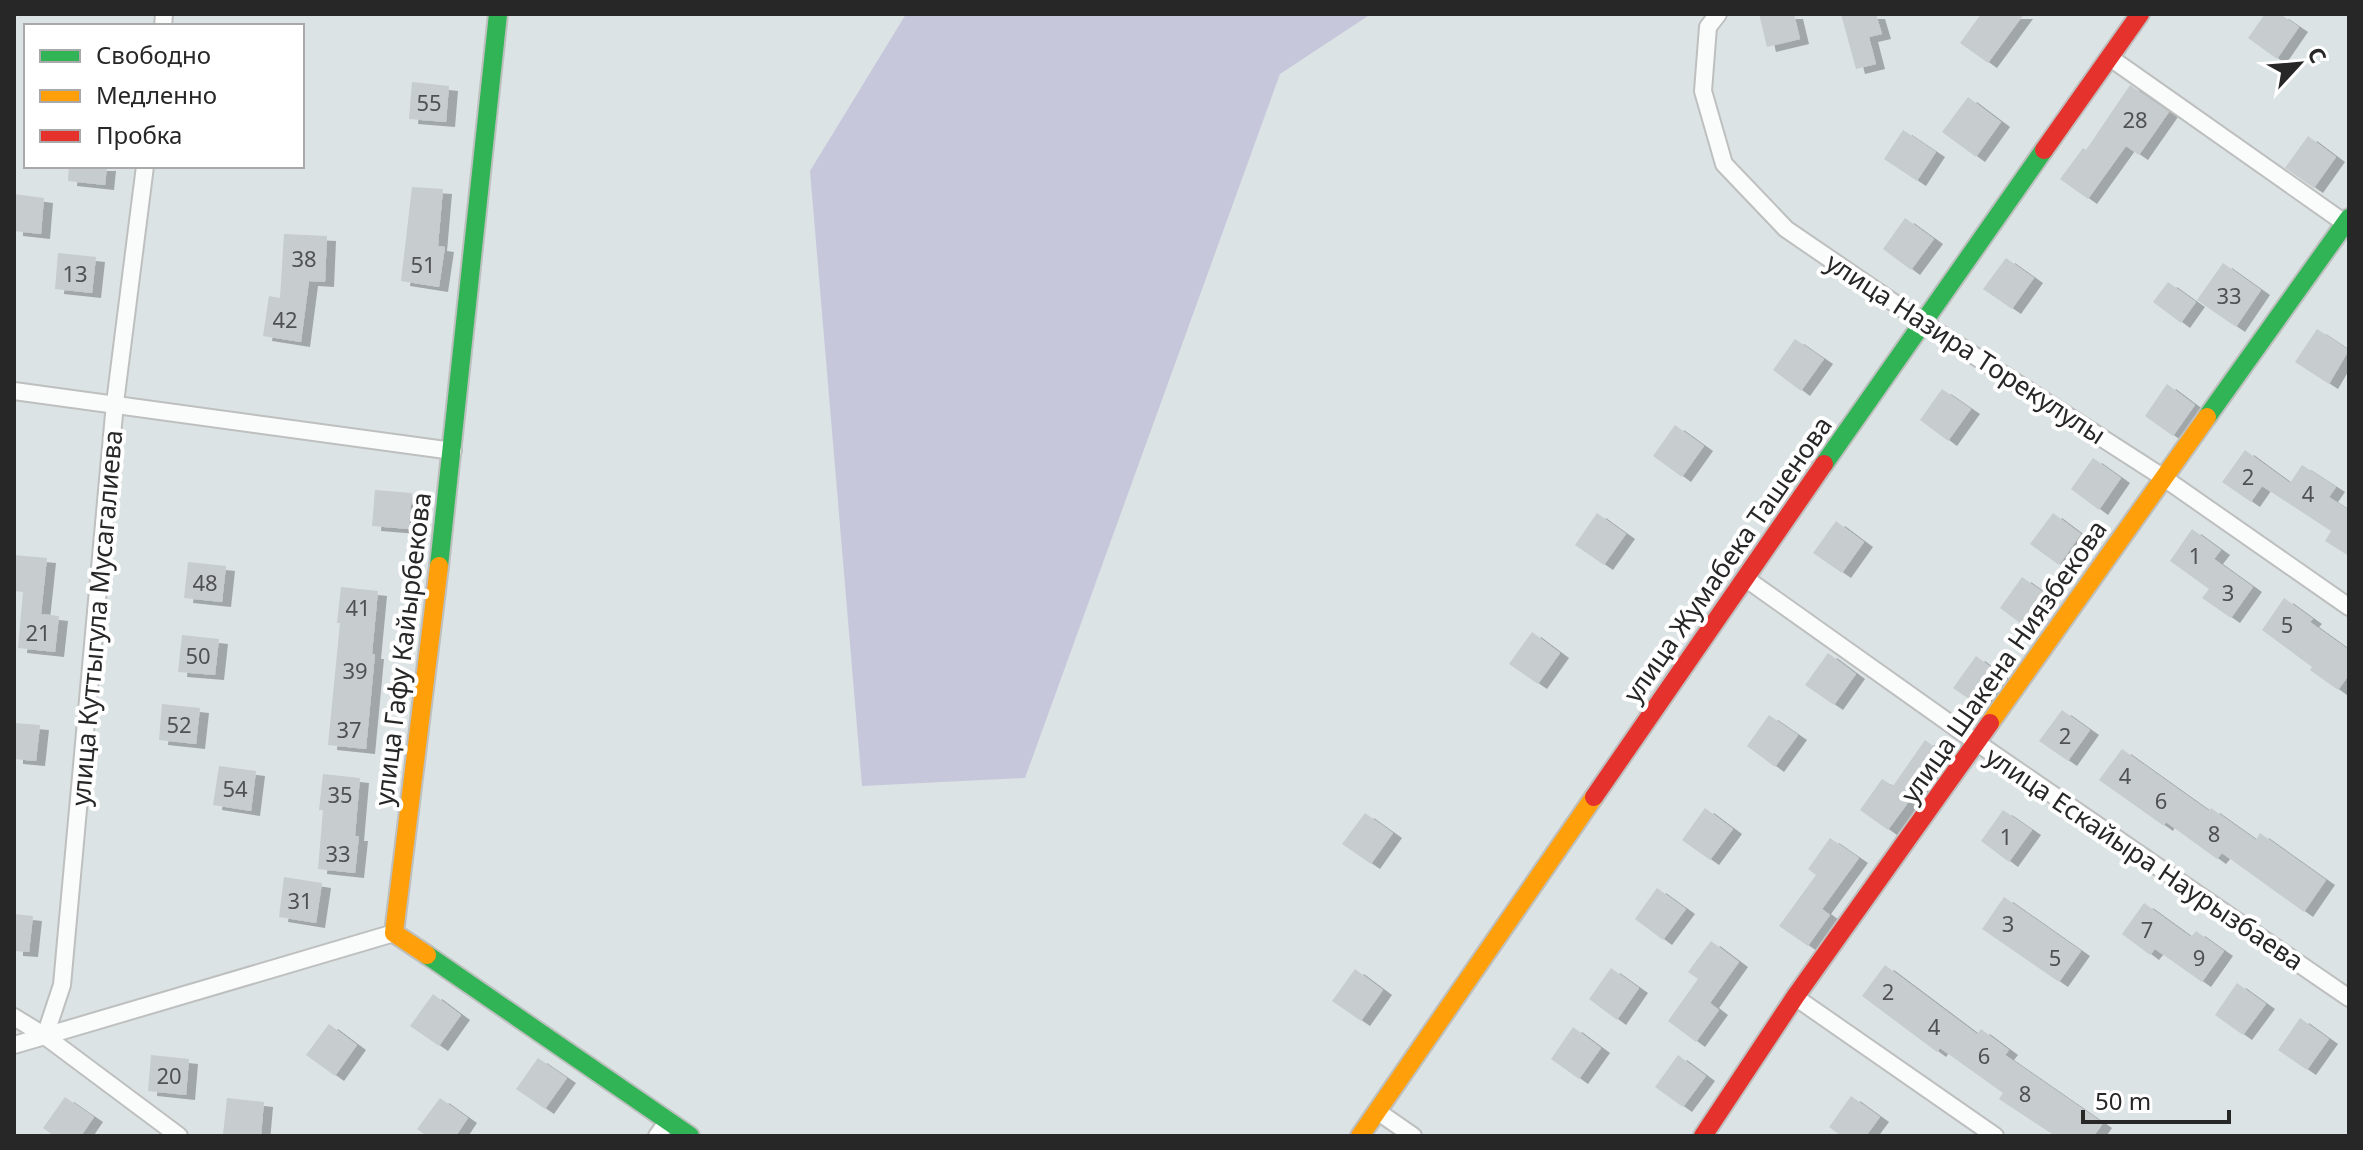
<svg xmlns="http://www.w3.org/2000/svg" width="2363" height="1150" viewBox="0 0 2363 1150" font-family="'Noto Sans',sans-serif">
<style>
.cemetery{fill:#c7c7db}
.building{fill:#c7ccce;filter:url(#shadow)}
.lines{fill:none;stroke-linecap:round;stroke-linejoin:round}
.street-casing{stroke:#bebfbf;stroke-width:20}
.fast-casing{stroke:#bebfbf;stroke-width:22}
.slow-casing{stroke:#bebfbf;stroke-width:22}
.jam-casing{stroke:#bebfbf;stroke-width:22}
.street{stroke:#fafbfb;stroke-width:16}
.fast{stroke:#30b455;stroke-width:18}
.slow{stroke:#ff9f0a;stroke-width:18}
.jam{stroke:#e5322d;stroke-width:18}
.labels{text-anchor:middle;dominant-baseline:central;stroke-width:8;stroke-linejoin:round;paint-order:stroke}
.number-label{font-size:22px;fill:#505152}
.street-label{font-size:26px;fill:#272727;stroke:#fff}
</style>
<defs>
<filter id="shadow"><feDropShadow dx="9" dy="5" stdDeviation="0" flood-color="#0004"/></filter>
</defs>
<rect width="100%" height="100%" fill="#dce3e5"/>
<!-- cemetery -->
<polygon class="cemetery" points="906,14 1371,14 1280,74 1025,778 862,786 810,171"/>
<!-- building -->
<g class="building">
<polygon points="1759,14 1794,14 1800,39 1767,47"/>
<polygon points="1841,14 1876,14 1882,34 1869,37 1876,64 1856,69"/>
<polygon points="1981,14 2024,14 1988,63 1960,43"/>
<polygon points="2265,14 2280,14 2299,27 2277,59 2248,38"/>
<polygon points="412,82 449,86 446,122 409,119"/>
<polygon points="2130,85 2169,112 2139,155 2126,146 2088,199 2060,179 2083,148 2086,150"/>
<polygon points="1968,97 2001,122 1976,157 1942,132"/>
<polygon points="1903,130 1936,152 1917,181 1884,159"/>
<polygon points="2308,136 2336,157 2314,188 2285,168"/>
<polygon points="69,166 107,166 105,185 68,181"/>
<polygon points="412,187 443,189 438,246 445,247 439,287 401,281"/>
<polygon points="14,194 44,198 41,234 14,231"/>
<polygon points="1905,218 1934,239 1911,270 1883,249"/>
<polygon points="284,234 327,236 325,282 309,281 301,342 263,336 269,296 280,298"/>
<polygon points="58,253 96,257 92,293 55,289"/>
<polygon points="2006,258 2034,278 2012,309 1983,289"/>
<polygon points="2223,263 2261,290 2236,327 2197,300"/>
<polygon points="2168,282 2196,302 2181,323 2153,302"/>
<polygon points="2317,329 2349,350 2329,384 2295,362"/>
<polygon points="1795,339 1824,359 1801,391 1773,370"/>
<polygon points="2167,384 2195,405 2173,436 2145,416"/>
<polygon points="1942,389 1971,409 1948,441 1920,420"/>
<polygon points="1675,425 1704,446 1682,477 1653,456"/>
<polygon points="2245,450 2290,483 2302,465 2336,487 2329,497 2349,510 2349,556 2325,541 2331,531 2262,486 2251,502 2222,482"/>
<polygon points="2093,458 2121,478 2099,510 2071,489"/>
<polygon points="375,490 412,493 409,529 372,526"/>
<polygon points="1597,513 1626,534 1604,565 1575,545"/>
<polygon points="2053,513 2081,534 2059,565 2030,544"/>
<polygon points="1836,521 1864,542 1842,573 1813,553"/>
<polygon points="2192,529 2221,550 2214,559 2253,587 2231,618 2202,598 2209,589 2170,561"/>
<polygon points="14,555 47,558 41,614 59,616 55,652 18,648 23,592 14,591"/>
<polygon points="188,562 226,566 222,602 184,598"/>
<polygon points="2022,577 2051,598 2028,629 2000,608"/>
<polygon points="341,587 378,591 372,654 375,654 366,749 328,745 340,623 337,623"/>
<polygon points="2284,598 2313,619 2310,622 2349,650 2349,675 2338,690 2310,670 2312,667 2262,630"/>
<polygon points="1532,632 1560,653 1538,684 1509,664"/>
<polygon points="182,635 219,639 215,675 178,672"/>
<polygon points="1828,653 1856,674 1834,705 1805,685"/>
<polygon points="1976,656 2004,677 1982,708 1953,688"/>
<polygon points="162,704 200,708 196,744 159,740"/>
<polygon points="2062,710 2090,730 2068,761 2039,741"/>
<polygon points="1769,715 1798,735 1775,767 1747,746"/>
<polygon points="14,723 40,725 36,761 14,759"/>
<polygon points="1925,740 1948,757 1925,788 1921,785 1888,830 1860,810 1882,779 1893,786"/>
<polygon points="2122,749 2209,811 2211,808 2256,840 2260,833 2326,880 2304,912 2222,853 2217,859 2166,822 2164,826 2099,780"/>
<polygon points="219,766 256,771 251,811 213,805"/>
<polygon points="323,774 360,778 355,836 359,836 355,873 318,869 323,810 319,810"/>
<polygon points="1705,808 1733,829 1710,860 1682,840"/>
<polygon points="2003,810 2032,830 2009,862 1981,841"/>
<polygon points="1365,813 1393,833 1371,864 1342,844"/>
<polygon points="1830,838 1859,858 1822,909 1830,915 1808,946 1779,926 1816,875 1808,869"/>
<polygon points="284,877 322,883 316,923 279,917"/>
<polygon points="1657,888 1686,909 1663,940 1635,919"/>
<polygon points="2004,897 2081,951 2059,982 1982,929"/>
<polygon points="2144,903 2191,937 2196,931 2224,951 2202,982 2155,949 2150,955 2122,934"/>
<polygon points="14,914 33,916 29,952 14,951"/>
<polygon points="1711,941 1739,962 1710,1003 1719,1010 1696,1042 1668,1021 1698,979 1688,972"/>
<polygon points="1885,965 1977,1034 1981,1029 2009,1050 2005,1055 2103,1123 2094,1136 2055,1136 1999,1099 2003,1093 1940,1048 1937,1052 1862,996"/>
<polygon points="1611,968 1639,988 1617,1020 1589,999"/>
<polygon points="1355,969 1383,990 1361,1021 1332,1001"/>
<polygon points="2237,983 2266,1004 2243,1035 2215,1015"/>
<polygon points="433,994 461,1015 439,1046 410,1026"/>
<polygon points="2300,1018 2329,1039 2307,1070 2278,1050"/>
<polygon points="329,1024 357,1045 335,1076 306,1055"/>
<polygon points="1573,1027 1601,1048 1579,1079 1551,1059"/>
<polygon points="151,1055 189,1059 186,1095 148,1091"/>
<polygon points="1678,1055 1706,1076 1683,1107 1655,1087"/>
<polygon points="538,1058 567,1078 545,1109 516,1089"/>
<polygon points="1851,1096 1880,1117 1866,1136 1841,1136 1829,1127"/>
<polygon points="65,1097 94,1117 81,1136 54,1136 43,1128"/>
<polygon points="227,1098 264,1102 261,1136 223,1134"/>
<polygon points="440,1098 468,1118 456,1136 427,1136 417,1129"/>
</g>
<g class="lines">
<defs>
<g id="street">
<polyline points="1718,14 1708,27 1703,91 1724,164 1786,229 1922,322 2164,478 2349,607"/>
<polyline points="163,26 164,14"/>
<polyline points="2109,57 2349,226"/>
<polyline points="14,391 453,451"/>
<polyline points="1745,578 1976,742 2349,998"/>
<polyline points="1795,997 1995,1136"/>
<polyline points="14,1017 45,1036 179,1136"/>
<polyline points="45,1036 394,933"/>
<polyline points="14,1045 45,1036 62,985 115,403 145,166"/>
<polyline points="1377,1111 1413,1136"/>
<polyline points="657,1136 668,1121"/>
</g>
<g id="fast">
<polyline points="2207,417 2349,218"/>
<polyline points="1824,464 2044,150"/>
<polyline points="439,566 498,14"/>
<polyline points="427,955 690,1136"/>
</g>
<g id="slow">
<polyline points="1990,723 2207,417"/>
<polyline points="427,955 394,933 439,566"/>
<polyline points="1360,1136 1594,797"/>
</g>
<g id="jam">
<polyline points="2044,150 2140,14"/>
<polyline points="1594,797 1824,464"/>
<polyline points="1703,1136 1795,997 1990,723"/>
</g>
</defs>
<!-- street casing -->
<use href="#street" class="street-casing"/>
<!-- fast casing -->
<use href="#fast" class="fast-casing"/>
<!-- slow casing -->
<use href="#slow" class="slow-casing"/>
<!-- jam casing -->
<use href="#jam" class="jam-casing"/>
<!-- street -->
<use href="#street" class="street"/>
<!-- fast -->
<use href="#fast" class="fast"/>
<!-- slow -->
<use href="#slow" class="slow"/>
<!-- jam -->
<use href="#jam" class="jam"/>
</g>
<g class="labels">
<!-- number labels -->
<g class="number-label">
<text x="429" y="102">55</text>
<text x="2135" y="119">28</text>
<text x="304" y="258">38</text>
<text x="423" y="264">51</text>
<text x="75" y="273">13</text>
<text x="2229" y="295">33</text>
<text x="285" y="319">42</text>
<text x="2248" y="476">2</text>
<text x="2308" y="493">4</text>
<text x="2195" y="555">1</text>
<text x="205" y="582">48</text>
<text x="2228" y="592">3</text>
<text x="358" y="607">41</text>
<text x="2287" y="624">5</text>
<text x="38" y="632">21</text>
<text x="198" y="655">50</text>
<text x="355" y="670">39</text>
<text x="179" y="724">52</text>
<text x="349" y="729">37</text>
<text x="2065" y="735">2</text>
<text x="2125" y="775">4</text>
<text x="235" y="788">54</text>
<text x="340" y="794">35</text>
<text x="2161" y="800">6</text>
<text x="2214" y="833">8</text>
<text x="2006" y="836">1</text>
<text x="338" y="853">33</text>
<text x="300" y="900">31</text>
<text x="2008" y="923">3</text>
<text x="2147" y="929">7</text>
<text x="2055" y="957">5</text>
<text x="2199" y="957">9</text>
<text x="1888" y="991">2</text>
<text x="1934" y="1026">4</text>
<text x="1984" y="1055">6</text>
<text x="169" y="1075">20</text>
<text x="2025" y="1093">8</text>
</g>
<!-- street labels -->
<g class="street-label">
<text transform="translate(1966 348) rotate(33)">улица Назира Торекулулы</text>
<text transform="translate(1727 559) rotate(-55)">улица Жумабека Ташенова</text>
<text transform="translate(96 618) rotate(-85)">улица Куттыгула Мусагалиева</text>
<text transform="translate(402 649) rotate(-83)">улица Гафу Кайырбекова</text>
<text transform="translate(2003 661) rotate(-55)">улица Шакена Ниязбекова</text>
<text transform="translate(2145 858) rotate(34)">улица Ескайыра Наурызбаева</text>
</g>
</g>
<!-- border -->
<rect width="2363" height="1150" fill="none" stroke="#272727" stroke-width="32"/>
<!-- legend -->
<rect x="24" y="24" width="280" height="144" fill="#ffffff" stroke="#a9a9a9" stroke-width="2"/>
<rect x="40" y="50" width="40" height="12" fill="#30b455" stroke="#a9a9a9" stroke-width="2"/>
<text x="96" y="64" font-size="24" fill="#272727">Свободно</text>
<rect x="40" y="90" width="40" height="12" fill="#ff9f0a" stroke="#a9a9a9" stroke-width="2"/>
<text x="96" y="104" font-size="24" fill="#272727">Медленно</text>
<rect x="40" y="130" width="40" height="12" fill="#e5322d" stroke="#a9a9a9" stroke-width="2"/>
<text x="96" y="144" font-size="24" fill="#272727">Пробка</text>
<!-- north arrow -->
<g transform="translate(2299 64) rotate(64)" stroke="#ffffff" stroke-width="6" paint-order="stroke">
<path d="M0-6L14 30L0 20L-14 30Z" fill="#272727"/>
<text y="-12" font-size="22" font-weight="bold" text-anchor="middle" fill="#272727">С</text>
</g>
<!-- scale -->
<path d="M2083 1110v12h146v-12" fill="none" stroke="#272727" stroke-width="4"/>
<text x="2095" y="1110" font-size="24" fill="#272727" stroke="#ffffff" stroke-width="6" paint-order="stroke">50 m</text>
</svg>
